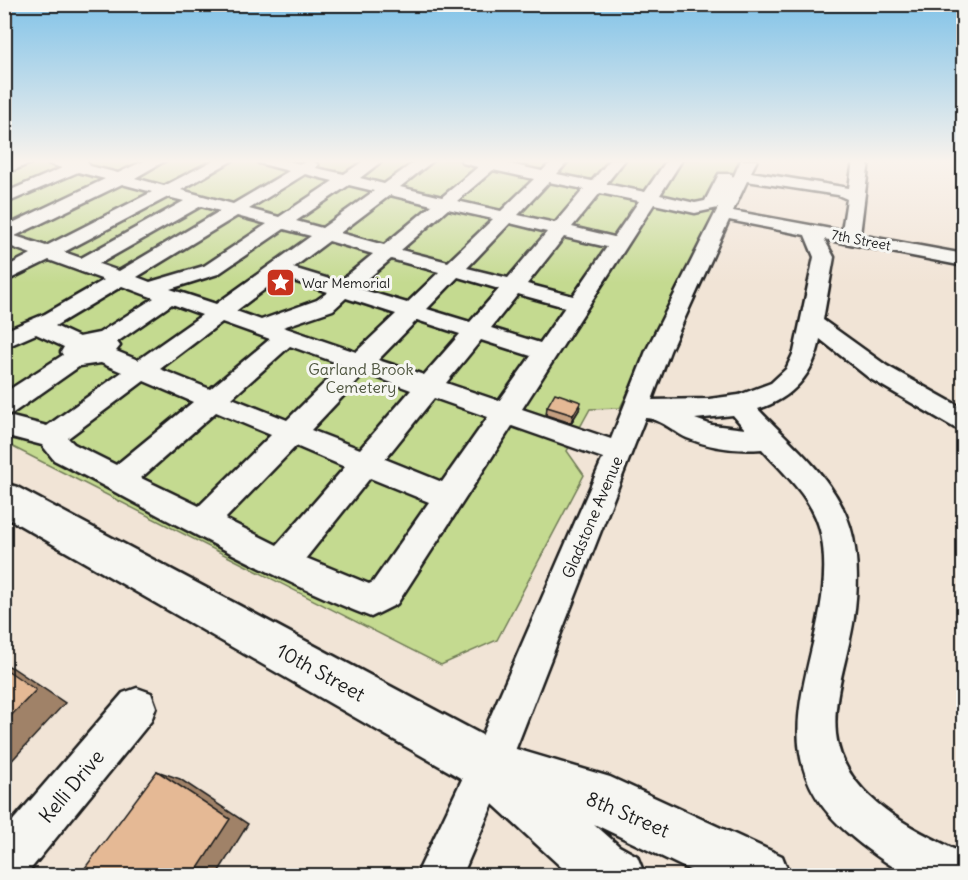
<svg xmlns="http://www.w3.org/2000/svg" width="968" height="880" viewBox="0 0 968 880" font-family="Delius,sans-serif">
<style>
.green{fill:#c4da90;stroke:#707b56;stroke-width:1.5}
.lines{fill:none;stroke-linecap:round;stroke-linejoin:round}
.minor-casing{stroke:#1c1c1c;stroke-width:5}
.major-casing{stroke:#1c1c1c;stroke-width:5}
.minor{fill:#f6f6f2;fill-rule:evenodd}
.major{fill:#f6f6f2;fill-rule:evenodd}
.wall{fill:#c59f80;stroke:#1c1c1c;stroke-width:1.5}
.shaded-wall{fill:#a08268;stroke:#1c1c1c;stroke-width:1.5}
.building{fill:#e5b995;stroke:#1c1c1c;stroke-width:1.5}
.labels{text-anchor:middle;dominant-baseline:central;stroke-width:6;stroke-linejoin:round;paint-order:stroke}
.far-street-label{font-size:14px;fill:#1c1c1c;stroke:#f6f6f2}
.far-poi-label{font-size:14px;fill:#1c1c1c;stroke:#f6f6f2;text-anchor:start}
.park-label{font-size:16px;fill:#4e553f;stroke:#f6f6f2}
.street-label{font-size:16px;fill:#1c1c1c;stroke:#f6f6f2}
.near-street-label{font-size:20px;fill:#1c1c1c;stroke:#f6f6f2}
</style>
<rect width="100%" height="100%" fill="#f1e4d6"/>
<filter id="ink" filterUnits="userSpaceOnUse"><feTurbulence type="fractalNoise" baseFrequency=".0167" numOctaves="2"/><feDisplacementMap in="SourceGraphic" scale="12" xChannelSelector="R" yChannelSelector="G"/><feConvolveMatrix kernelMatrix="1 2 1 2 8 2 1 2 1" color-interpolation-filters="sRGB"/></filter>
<g filter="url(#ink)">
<!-- green -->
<polygon class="green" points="4,160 742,160 620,408 590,409 567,451 584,475 497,640 441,665 5,443"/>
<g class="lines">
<defs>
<g id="minor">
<polygon points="12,160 33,160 31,163 4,174 4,163"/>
<path d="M 45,160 L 86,160 L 90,166 L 118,173 L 146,160 L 166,160 L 135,178 L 164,186 L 214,160 L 233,160 L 181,190 L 233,204 L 289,171 L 259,163 L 257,160 L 284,160 L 301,164 L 310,160 L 315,162 L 318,165 L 316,168 L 344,174 L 365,160 L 383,160 L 360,178 L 384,184 L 417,160 L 434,160 L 400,187 L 442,197 L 478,167 L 463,163 L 461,160 L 502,160 L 501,162 L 542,171 L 553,160 L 569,160 L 557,174 L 592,181 L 610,160 L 625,160 L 606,184 L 645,192 L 667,160 L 682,160 L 660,195 L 695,203 L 705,201 L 719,174 L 731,174 L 733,178 L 741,160 L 757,160 L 751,172 L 849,188 L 853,160 L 869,160 L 860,235 L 964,254 L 964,266 L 824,239 L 834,257 L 823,320 L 887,366 L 964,409 L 964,431 L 955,428 L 869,378 L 820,339 C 814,374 792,399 758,409 C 791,444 835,478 850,526 C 859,555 858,587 854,617 C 849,655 832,695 836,734 C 843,797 914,830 964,854 L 964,876 C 947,876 929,878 913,876 C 898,873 861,845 849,834 C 741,742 843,642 821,534 C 814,499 785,475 762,449 C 737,451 711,448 687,438 C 672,431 662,419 645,418 L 509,766 L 462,876 L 416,876 L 475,752 L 603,458 L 512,426 L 397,604 L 371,617 C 261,574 159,514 54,460 L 42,445 L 4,435 L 4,415 L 47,426 L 122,372 L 101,363 L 80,366 L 13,413 L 4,415 L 4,393 L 63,355 L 61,352 L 64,347 L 36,334 L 4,348 L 4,331 L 45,314 L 104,280 L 49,260 L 4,282 L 4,268 L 31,254 L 4,244 L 4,227 L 105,179 L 78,172 L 4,204 L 4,193 L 62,168 L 47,163 ZM 493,170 L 534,179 L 501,211 L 457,201 ZM 305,174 L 333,181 L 279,217 L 249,209 ZM 747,181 L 838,195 L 847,199 L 842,231 L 733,211 ZM 549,182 L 584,189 L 555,223 L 518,215 ZM 122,184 L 152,192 L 46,246 L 15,236 ZM 349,185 L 374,191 L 322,228 L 296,221 ZM 600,193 L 639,201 L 614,237 L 572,227 ZM 390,195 L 432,205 L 384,245 L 340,233 ZM 168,197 L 184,201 L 81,258 L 64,252 ZM 654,204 L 695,213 L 718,208 L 646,351 L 611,439 L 522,409 ZM 201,206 L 220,211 L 119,271 L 99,264 ZM 448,209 L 493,219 L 448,262 L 401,250 ZM 237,216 L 267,224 L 204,266 L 150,282 L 137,277 ZM 729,220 L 805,235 L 814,257 L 794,352 L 786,369 L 771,383 L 739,395 L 709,399 L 652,400 L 670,351 ZM 510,223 L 547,232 L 508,278 L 467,268 ZM 284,229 L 311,236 L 216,304 L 170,289 L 218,274 ZM 564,237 L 607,247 L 573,296 L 527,284 ZM 329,241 L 373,254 L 339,282 L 293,268 ZM 391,259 L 439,272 L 407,303 L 357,288 ZM 281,277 L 328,292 L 317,300 L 261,320 L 236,311 ZM 458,277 L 499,289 L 470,322 L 427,309 ZM 122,286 L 154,298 L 99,333 L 79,337 L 55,326 ZM 518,294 L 565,307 L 540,343 L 491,328 ZM 346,298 L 396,314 L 356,352 L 283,327 L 333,310 ZM 172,304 L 202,315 L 138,360 L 116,351 L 120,346 L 117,342 ZM 417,320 L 460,334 L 424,375 L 378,360 ZM 222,322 L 270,339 L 210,389 L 160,369 ZM 481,340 L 531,356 L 499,401 L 446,383 ZM 290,346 L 343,365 L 287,420 L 232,398 ZM 365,373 L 411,390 L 360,449 L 311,430 ZM 144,381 L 193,402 L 116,465 L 74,444 L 68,438 ZM 434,398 L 488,417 L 442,482 L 385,459 ZM 216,412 L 271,435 L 199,506 L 141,478 ZM 733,415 L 745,429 L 712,425 L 695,419 ZM 296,446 L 345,467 L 277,545 L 225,519 ZM 370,478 L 429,502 L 373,582 L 369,584 L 306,558 Z"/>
<polygon points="137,688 151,693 156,707 151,721 25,876 4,876 4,831 123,693"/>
</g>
<polygon id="major" points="4,483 17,487 499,744 610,777 782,856 790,876 702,876 594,824 619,846 637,856 645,876 571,876 471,784 4,516"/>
</defs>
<!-- minor casing -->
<use href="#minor" class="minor-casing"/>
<!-- major casing -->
<use href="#major" class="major-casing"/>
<!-- minor -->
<use href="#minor" class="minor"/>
<!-- major -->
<use href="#major" class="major"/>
</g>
<!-- wall -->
<polygon class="wall" points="547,407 579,410 571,423 546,415"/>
<!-- shaded-wall -->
<g class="shaded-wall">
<polygon points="581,402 579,410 571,423 573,415"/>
<polygon points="4,664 13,668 65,703 4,769"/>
<polygon points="157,771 180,779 248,824 216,876 193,876"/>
</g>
<!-- building -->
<g class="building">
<polygon points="555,393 581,402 573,415 547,407"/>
<polygon points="4,668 36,690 4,723"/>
<polygon points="157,771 230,819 193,876 79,876"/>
</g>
</g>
<!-- sky -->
<linearGradient id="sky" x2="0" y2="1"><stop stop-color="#82c3e8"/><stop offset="0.57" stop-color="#f9f3ed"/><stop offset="1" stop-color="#f9f3ed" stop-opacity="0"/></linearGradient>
<rect width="968" height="283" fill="url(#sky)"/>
<!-- icons -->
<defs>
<symbol id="sight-square" viewBox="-11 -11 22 22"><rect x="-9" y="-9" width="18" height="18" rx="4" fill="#c8321e" stroke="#f6f6f2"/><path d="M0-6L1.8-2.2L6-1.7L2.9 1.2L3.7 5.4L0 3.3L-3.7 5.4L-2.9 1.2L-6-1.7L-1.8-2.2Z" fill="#fff"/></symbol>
</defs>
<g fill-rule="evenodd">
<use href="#sight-square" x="264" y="266" width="33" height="33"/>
</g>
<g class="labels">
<!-- far-street labels -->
<g class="far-street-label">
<text transform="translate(861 240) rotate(11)">7th Street</text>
</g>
<!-- far-poi labels -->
<g class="far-poi-label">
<text x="302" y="283">War Memorial</text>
</g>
<!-- park labels -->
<g class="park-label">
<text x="361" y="369">Garland Brook<tspan x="361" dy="18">Cemetery</tspan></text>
</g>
<!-- street labels -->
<g class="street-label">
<text transform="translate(592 517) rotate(-67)">Gladstone Avenue</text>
</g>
<!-- near-street labels -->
<g class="near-street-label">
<text transform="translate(321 672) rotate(29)">10th Street</text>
<text transform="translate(71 786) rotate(-50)">Kelli Drive</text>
<text transform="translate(628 814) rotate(23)">8th Street</text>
</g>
</g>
<!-- margin -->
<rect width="968" height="880" fill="none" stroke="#f6f6f2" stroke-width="24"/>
<rect x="12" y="12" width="944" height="856" fill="none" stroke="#1c1c1c" stroke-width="2" filter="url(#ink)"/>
</svg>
